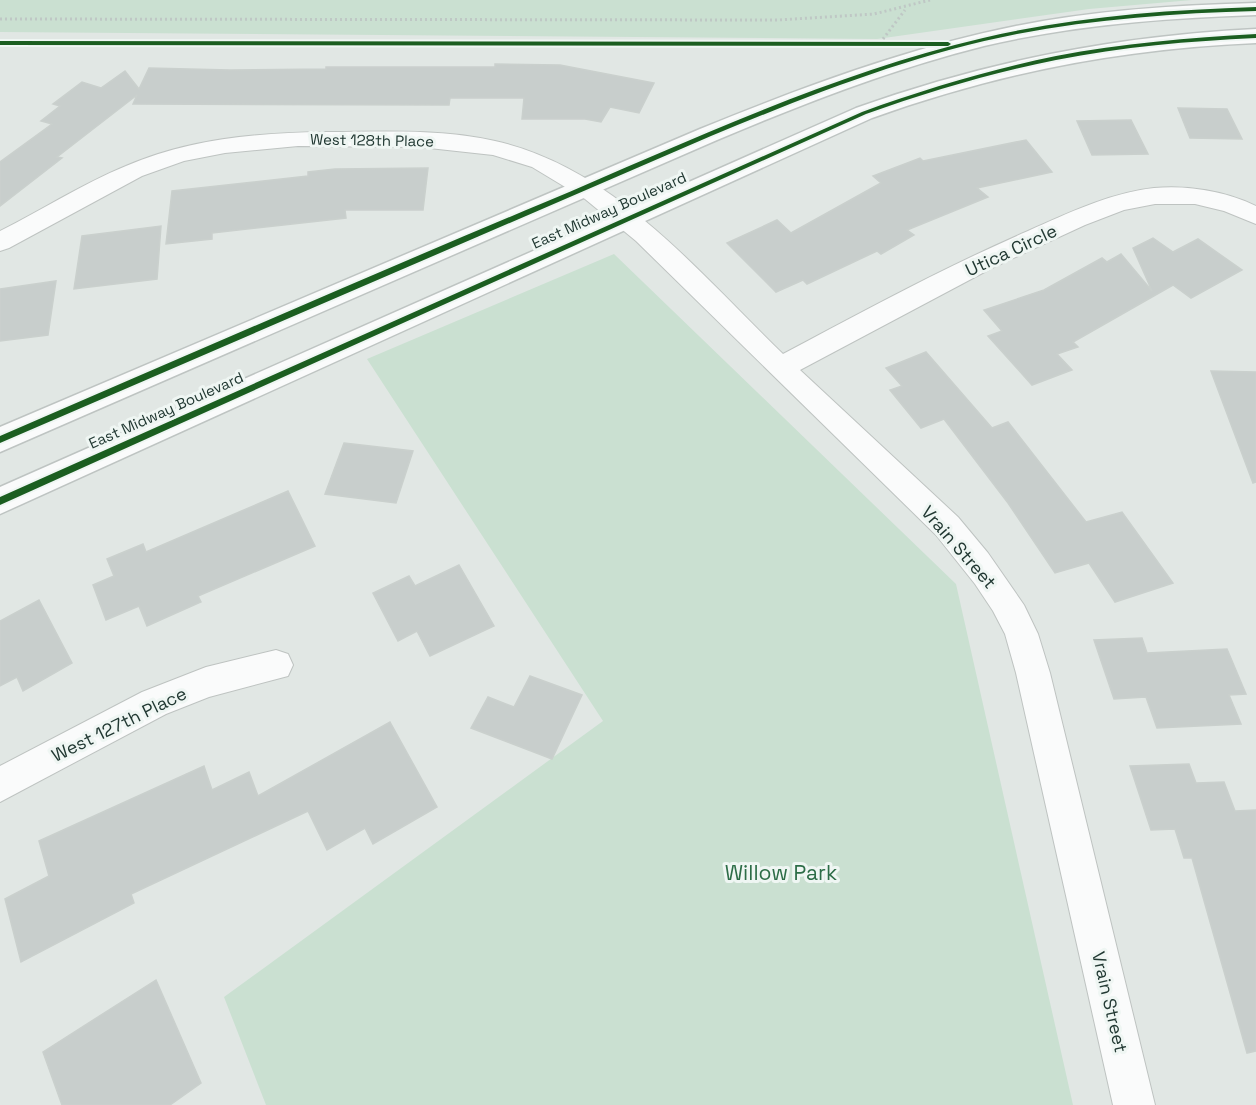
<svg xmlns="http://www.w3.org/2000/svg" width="1256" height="1105" viewBox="0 0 1256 1105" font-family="'Space Grotesk',sans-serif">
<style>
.green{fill:#cae0d1}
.building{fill:#c8cecc;stroke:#cad0cd;stroke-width:1.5}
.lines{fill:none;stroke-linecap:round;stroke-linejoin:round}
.minor-casing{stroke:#bec3c1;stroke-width:2}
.secondary-casing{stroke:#bec4c2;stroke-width:3}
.path{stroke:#bfc7c5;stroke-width:3;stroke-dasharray:2 3;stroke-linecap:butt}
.minor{fill:#fafbfb;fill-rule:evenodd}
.secondary{fill:#fafbfb;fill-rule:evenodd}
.cycleway-casing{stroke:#eff6f3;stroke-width:4}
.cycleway{fill:#1b5e20;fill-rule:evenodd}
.labels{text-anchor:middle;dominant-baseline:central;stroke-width:6;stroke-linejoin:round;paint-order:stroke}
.far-street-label{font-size:15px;fill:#213832;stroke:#eff6f3}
.street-label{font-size:18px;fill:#213832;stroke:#eff6f3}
.near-park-label{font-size:21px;fill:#2d6d47;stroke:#eff6f3}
</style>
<rect width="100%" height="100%" fill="#e1e7e4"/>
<!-- green -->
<g class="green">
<polygon points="0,0 1192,0 1089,9 877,39 0,32"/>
<polygon points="614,254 956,584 1073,1105 266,1105 224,997 603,721 367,359"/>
</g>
<!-- building -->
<g class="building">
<polygon points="495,64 560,65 654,83 639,113 610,107 601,122 585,119 522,119 524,98 450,98 449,105 133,104 137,95 57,157 62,158 0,206 0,162 52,124 41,121 60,106 53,104 82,82 101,88 125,71 139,89 149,68 230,70 326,69 326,67 495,67"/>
<polygon points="1178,108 1227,109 1242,139 1190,138"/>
<polygon points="1131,120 1148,154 1092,155 1077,121"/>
<polygon points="1026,140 1052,172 977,188 988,197 907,230 914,235 881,254 877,251 807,284 803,280 776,292 727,243 777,220 791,233 881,183 873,176 920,158 923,161"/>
<polygon points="428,168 423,210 345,210 346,218 212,233 212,239 166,244 172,191 308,176 308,172 335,169"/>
<polygon points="161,226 157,279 74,289 82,236"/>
<polygon points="1153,238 1173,252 1198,239 1242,270 1191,298 1173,285 1073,342 1078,347 1057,354 1072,370 1032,385 988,336 1002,331 984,310 1044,290 1102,258 1107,262 1121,254 1152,291 1133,248"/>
<polygon points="56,281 48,335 0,341 0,289"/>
<polygon points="926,352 992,428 1008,422 1086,522 1122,512 1173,583 1115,602 1089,563 1055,573 1008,503 944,419 921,428 890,390 902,386 886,368"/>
<polygon points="1211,371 1256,372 1256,482 1253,483"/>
<polygon points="344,443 413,451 396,503 325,494"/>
<polygon points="288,491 315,546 198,596 201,602 147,626 139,606 106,620 93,585 114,576 107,559 143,544 146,552"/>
<polygon points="459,565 494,626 430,656 417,631 398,641 373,593 409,576 415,586"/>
<polygon points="39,600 72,663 23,691 17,677 0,686 0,621"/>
<polygon points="1142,638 1147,653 1227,649 1246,694 1229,695 1241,724 1157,728 1146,697 1114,699 1094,640"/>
<polygon points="530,676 582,695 552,759 471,728 488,697 514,707"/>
<polygon points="390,722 437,807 373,844 365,828 327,850 308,811 131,894 134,903 21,962 5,899 49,876 39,841 204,766 212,790 249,772 258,796"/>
<polygon points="1189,764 1196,783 1224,782 1235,811 1256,810 1256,1051 1247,1053 1192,858 1184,858 1175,829 1151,830 1130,766"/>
<polygon points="156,980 201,1083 170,1105 62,1105 43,1052"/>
</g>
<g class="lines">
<defs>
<g id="minor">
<path d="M 323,132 C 380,132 439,128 495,141 C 615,168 698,272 783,354 C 864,311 945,267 1028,231 C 1068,213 1110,193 1154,188 C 1188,185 1225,191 1256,206 L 1256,224 L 1224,211 L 1195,204 L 1155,204 L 1124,210 L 1085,225 L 992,268 L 800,370 L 958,517 L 988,553 L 1024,605 L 1038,634 L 1050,673 L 1155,1105 L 1113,1105 L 1016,673 L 1005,634 L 993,611 L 975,584 L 936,535 L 636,241 L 585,199 L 532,167 L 493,155 L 420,147 L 298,146 L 225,153 L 184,161 L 142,176 L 9,248 L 0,251 L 0,231 C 42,210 82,184 126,166 C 188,139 255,133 323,132 Z"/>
<polygon points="276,650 288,654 293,665 288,676 209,697 166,714 0,802 0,766 142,692 206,667"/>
</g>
<g id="secondary">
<path d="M 1256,3 L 1256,15 C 1165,18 1073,25 984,46 C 892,69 805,103 717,140 L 0,452 L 0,427 L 700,129 C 803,87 907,48 1016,26 C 1095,10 1176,5 1256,3 Z"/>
<path d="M 1256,29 L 1256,43 C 1120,49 1001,72 872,118 L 0,514 L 0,487 L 856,108 C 988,61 1116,36 1256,29 Z"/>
</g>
</defs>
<!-- minor casing -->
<use href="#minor" class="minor-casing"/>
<!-- secondary casing -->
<use href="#secondary" class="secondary-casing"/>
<!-- path -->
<g class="path">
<polyline points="0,19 778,20 874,14 930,0"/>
<polyline points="883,39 905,10"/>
</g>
<!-- minor -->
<use href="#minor" class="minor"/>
<!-- secondary -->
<use href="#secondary" class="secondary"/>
<defs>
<g id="cycleway">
<path d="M 1256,7 L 1256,11 C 1176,13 1096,19 1017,34 C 911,55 810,95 711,136 L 0,443 L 0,436 C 181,358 361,279 543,203 C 687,142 830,74 983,38 C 1072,17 1164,10 1256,7 Z"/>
<path d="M 1256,34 L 1256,38 C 1189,41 1122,47 1056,60 C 991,73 928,92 866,114 L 0,505 L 0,497 L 862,112 C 925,89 989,70 1056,56 C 1122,43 1189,38 1256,34 Z"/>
<polygon points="0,41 948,42 951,44 948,46 0,45"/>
</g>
</defs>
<!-- cycleway casing -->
<use href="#cycleway" class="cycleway-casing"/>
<!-- cycleway -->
<use href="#cycleway" class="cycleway"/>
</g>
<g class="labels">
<!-- far-street labels -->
<g class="far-street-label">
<text transform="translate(372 140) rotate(1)">West 128th Place</text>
<text transform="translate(609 210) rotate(-24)">East Midway Boulevard</text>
<text transform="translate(166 410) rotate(-24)">East Midway Boulevard</text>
</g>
<!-- street labels -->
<g class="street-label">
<text transform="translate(1011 250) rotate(-25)">Utica Circle</text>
<text transform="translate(959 547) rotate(49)">Vrain Street</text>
<text transform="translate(119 724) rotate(-26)">West 127th Place</text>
<text transform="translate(1110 1002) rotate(77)">Vrain Street</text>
</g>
<!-- near-park labels -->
<g class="near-park-label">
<text x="781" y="872">Willow Park</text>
</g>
</g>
</svg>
